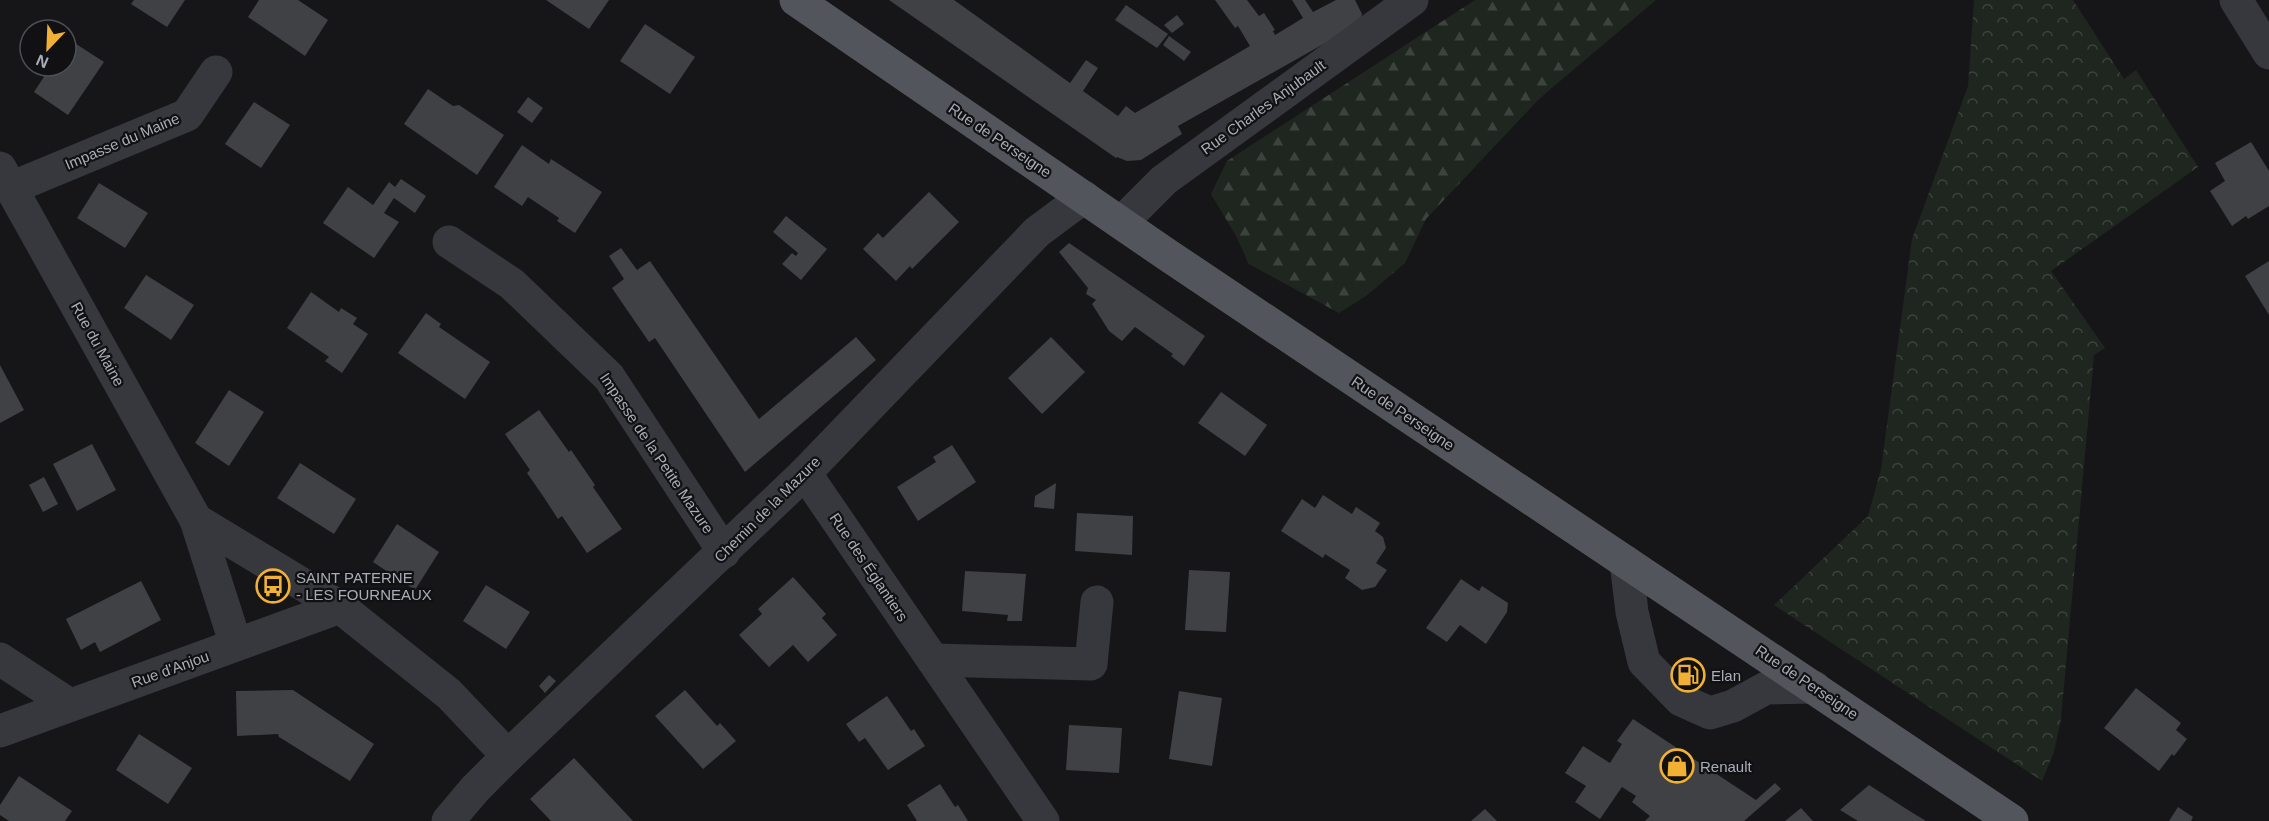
<svg xmlns="http://www.w3.org/2000/svg" width="2269" height="821" viewBox="0 0 2269 821" font-family="Arial,sans-serif">
<style>
.forest{fill:url(#forest-firs)}
.park{fill:url(#park-crowns)}
.building{fill:#404145}
.lines{fill:none;stroke-linecap:round;stroke-linejoin:round}
.minor{stroke:#37383d;stroke-width:33}
.major{stroke:#53555c;stroke-width:33}
.labels{text-anchor:middle;dominant-baseline:central;stroke-width:4.5;stroke-linejoin:round;paint-order:stroke}
.street-label{font-size:15px;fill:#a8adb8;stroke:#111113}
.poi-label{font-size:15px;fill:#a8adb8;stroke:#111113;text-anchor:start}
</style>
<defs>
<pattern id="forest-firs" width="22" height="20" patternUnits="userSpaceOnUse" patternTransform="scale(1.5)"><rect width="22" height="20" fill="#1e261f"/><path d="M5 1l3.5 6h-7zM16 11l3.5 6h-7z" fill="#3c433d"/></pattern>
<pattern id="park-crowns" width="20" height="18" patternUnits="userSpaceOnUse" patternTransform="scale(1.5)"><rect width="20" height="18" fill="#1e261f"/><path d="M2 6a3 3 0 1 1 6 0M12 15a3 3 0 1 1 6 0" fill="none" stroke="#3c433d"/></pattern>
</defs>
<rect width="100%" height="100%" fill="#161618"/>
<!-- forest -->
<polygon class="forest" points="1475,0 1656,0 1540,98 1426,219 1405,263 1366,296 1339,313 1249,264 1236,236 1211,194 1227,161"/>
<!-- park -->
<polygon class="park" points="1974,0 2073,0 2124,79 2136,70 2198,167 2051,271 2105,348 2094,355 2061,719 2054,752 2042,781 1774,605 1868,516 1881,469 1912,239 1968,86"/>
<!-- building -->
<g class="building">
<polygon points="134,0 185,0 167,27 131,4"/>
<polygon points="259,0 298,0 328,20 305,56 248,17"/>
<polygon points="546,0 609,0 589,29"/>
<polygon points="889,0 954,0 1070,83 1086,60 1098,68 1083,91 1118,116 1126,106 1135,113 1250,46 1238,26 1235,28 1215,0 1247,0 1259,16 1264,13 1275,30 1273,31 1275,35 1303,18 1292,0 1305,0 1313,12 1336,0 1355,0 1362,14 1359,24 1178,126 1182,134 1141,160 1127,161 1117,157 1116,158"/>
<polygon points="1126,5 1168,34 1157,48 1115,20"/>
<polygon points="1177,15 1184,24 1172,33 1164,25"/>
<polygon points="645,24 695,57 670,94 620,61"/>
<polygon points="1169,36 1191,52 1184,61 1163,45"/>
<polygon points="70,40 104,62 68,115 34,92 51,66 66,66 66,45"/>
<polygon points="428,89 453,106 459,105 504,135 477,175 404,124"/>
<polygon points="528,97 543,108 532,123 517,112"/>
<polygon points="254,102 290,125 261,168 225,144"/>
<polygon points="2251,142 2269,171 2269,206 2248,219 2246,216 2232,226 2210,191 2225,181 2215,163"/>
<polygon points="522,145 549,164 551,159 602,192 575,233 557,221 559,218 528,197 522,206 494,187"/>
<polygon points="401,179 426,196 415,213 394,198 384,213 399,222 374,258 323,223 348,187 373,205 389,182 395,187"/>
<polygon points="99,183 148,213 125,248 77,218"/>
<polygon points="929,192 959,222 912,269 910,266 896,281 863,249 878,233 883,238"/>
<polygon points="786,216 827,249 801,280 782,264 792,253 796,256 798,253 773,232"/>
<polygon points="1069,243 1205,336 1184,366 1171,356 1173,354 1135,327 1122,341 1109,331 1092,304 1096,300 1086,294 1088,288 1059,252"/>
<polygon points="621,248 637,270 650,261 759,419 856,337 876,360 745,472 655,338 649,342 612,288 624,279 609,256"/>
<polygon points="2269,261 2269,315 2245,276"/>
<polygon points="146,275 194,305 171,340 124,308"/>
<polygon points="311,292 339,312 341,308 357,318 353,324 368,334 342,373 325,361 329,357 287,328"/>
<polygon points="426,313 441,324 439,327 490,362 465,399 398,353"/>
<polygon points="1051,337 1085,372 1042,414 1008,378"/>
<polygon points="0,365 24,410 0,423"/>
<polygon points="229,390 264,412 229,466 195,443"/>
<polygon points="1221,392 1267,425 1245,456 1198,423"/>
<polygon points="539,410 569,452 571,450 595,485 593,487 622,529 587,553 562,516 558,519 543,496 527,473 530,470 505,434"/>
<polygon points="92,444 116,490 77,511 53,464"/>
<polygon points="952,445 976,482 918,521 897,487 936,462 933,457"/>
<polygon points="300,463 356,499 334,534 277,498"/>
<polygon points="44,477 58,504 43,512 29,485"/>
<polygon points="1056,483 1054,509 1034,507 1035,496"/>
<polygon points="1323,495 1352,514 1356,507 1380,523 1375,531 1383,537 1386,548 1376,563 1387,570 1375,587 1362,590 1345,578 1350,570 1325,554 1323,558 1281,531 1302,499 1315,508"/>
<polygon points="1077,513 1133,516 1132,555 1075,551"/>
<polygon points="397,524 439,552 415,590 373,562"/>
<polygon points="1189,570 1230,572 1226,632 1185,630"/>
<polygon points="965,571 1026,574 1022,621 1007,621 1008,615 962,611"/>
<polygon points="793,577 826,614 822,618 837,635 808,662 793,645 769,667 739,635 762,614 758,609"/>
<polygon points="1461,579 1479,591 1482,586 1508,603 1507,612 1486,644 1460,625 1447,642 1426,628"/>
<polygon points="141,581 161,620 100,652 95,642 81,650 66,619"/>
<polygon points="486,585 530,612 506,649 463,621"/>
<polygon points="549,675 556,681 545,693 539,686"/>
<polygon points="2136,688 2181,723 2176,730 2187,739 2174,756 2172,754 2159,771 2104,728"/>
<polygon points="293,690 374,744 350,781 279,737 278,734 237,736 236,691"/>
<polygon points="685,690 717,726 720,723 736,741 703,769 655,716"/>
<polygon points="1179,691 1222,698 1212,766 1169,759"/>
<polygon points="887,696 911,731 914,729 925,746 888,770 865,738 859,742 846,724"/>
<polygon points="1633,719 1756,800 1775,783 1781,789 1744,821 1645,821 1650,816 1632,802 1636,796 1622,787 1600,819 1575,802 1586,786 1565,773 1583,746 1610,763 1622,744 1617,741"/>
<polygon points="1069,725 1122,728 1119,773 1066,770"/>
<polygon points="139,734 192,768 168,804 116,770"/>
<polygon points="574,758 633,821 551,821 530,799"/>
<polygon points="19,776 72,811 65,821 9,821 0,815 0,805"/>
<polygon points="940,784 955,807 958,805 968,821 917,821 907,805"/>
<polygon points="1869,785 1908,810 1926,821 1858,821 1840,810"/>
<polygon points="2178,807 2193,817 2191,821 2169,821"/>
<polygon points="1801,808 1813,821 1785,821"/>
<polygon points="1485,809 1497,821 1471,821"/>
</g>
<g class="lines">
<!-- minor -->
<g class="minor">
<polyline points="2236,0 2269,53"/>
<polyline points="0,168 196,520 236,645"/>
<polyline points="11,188 187,115 216,72"/>
<polyline points="1121,223 1164,180 1412,0"/>
<polyline points="449,242 512,284 609,377 724,552"/>
<polyline points="805,473 1043,821"/>
<polyline points="196,520 340,607 449,694 508,756"/>
<polyline points="1626,562 1632,612 1644,662 1681,700 1710,713 1733,706 1766,688 1814,687"/>
<polyline points="0,659 70,705"/>
<polyline points="933,660 1091,664 1097,602"/>
<polyline points="0,731 340,607"/>
<polyline points="448,821 475,789 508,756 805,473 1037,232 1084,197"/>
</g>
<!-- major -->
<polyline class="major" points="796,0 1169,256 2012,821"/>
</g>
<!-- icons -->
<defs>
<symbol id="bus-ring" viewBox="-11 -11 22 22"><circle r="9.5" fill="#111113" stroke="#f2b134" stroke-width="1.5"/><path d="M-5-6H5V4H4V6H2V4H-2V6H-4V4H-5ZM-3.5-4V0h7V-4ZM-3.5 1.2v1.5H-2V1.2ZM2 1.2v1.5H3.5V1.2Z" fill="#f2b134"/></symbol>
<symbol id="fuel-ring" viewBox="-11 -11 22 22"><circle r="9.5" fill="#111113" stroke="#f2b134" stroke-width="1.5"/><path d="M-5.5-6h7V0h2V4h1.3V-2.5L3-4.5l.8-.8L6-3V5H2.5V1h-1V6h-7ZM-4.2-4.7v3.2H.2V-4.7Z" fill="#f2b134"/></symbol>
<symbol id="shop-ring" viewBox="-11 -11 22 22"><circle r="9.5" fill="#111113" stroke="#f2b134" stroke-width="1.5"/><path d="M-5-2.5h2.3a2.7 3.5 0 0 1 5.4 0H5L5.5 6h-11ZM-1.5-2.5h3a1.5 2.3 0 0 0-3 0Z" fill="#f2b134"/></symbol>
</defs>
<g fill-rule="evenodd">
<use href="#bus-ring" x="254" y="567" width="38" height="38"/>
<use href="#fuel-ring" x="1669" y="656" width="38" height="38"/>
<use href="#shop-ring" x="1658" y="747" width="38" height="38"/>
</g>
<g class="labels">
<!-- street labels -->
<g class="street-label">
<text transform="translate(1263 107) rotate(-36)">Rue Charles Anjubault</text>
<text transform="translate(1000 140) rotate(34)">Rue de Perseigne</text>
<text transform="translate(122 141) rotate(-23)">Impasse du Maine</text>
<text transform="translate(98 344) rotate(61)">Rue du Maine</text>
<text transform="translate(1403 413) rotate(34)">Rue de Perseigne</text>
<text transform="translate(657 453) rotate(56)">Impasse de la Petite Mazure</text>
<text transform="translate(767 509) rotate(-45)">Chemin de la Mazure</text>
<text transform="translate(869 567) rotate(56)">Rue des Églantiers</text>
<text transform="translate(170 669) rotate(-20)">Rue d'Anjou</text>
<text transform="translate(1807 682) rotate(34)">Rue de Perseigne</text>
</g>
<!-- poi labels -->
<g class="poi-label">
<text x="296" y="577">SAINT PATERNE<tspan x="296" dy="17">- LES FOURNEAUX</tspan></text>
<text x="1711" y="675">Elan</text>
<text x="1700" y="766">Renault</text>
</g>
</g>
<!-- north arrow -->
<g transform="translate(48 48) rotate(203)"><circle r="28" fill="#111113" stroke="#4d4f55" stroke-width="1.5"/>
<path d="M0-4.5L10 22L0 15L-10 22Z" fill="#f2b134"/>
<text y="-9" font-size="16" font-weight="bold" text-anchor="middle" fill="#a8adb8">N</text>
</g>
</svg>
